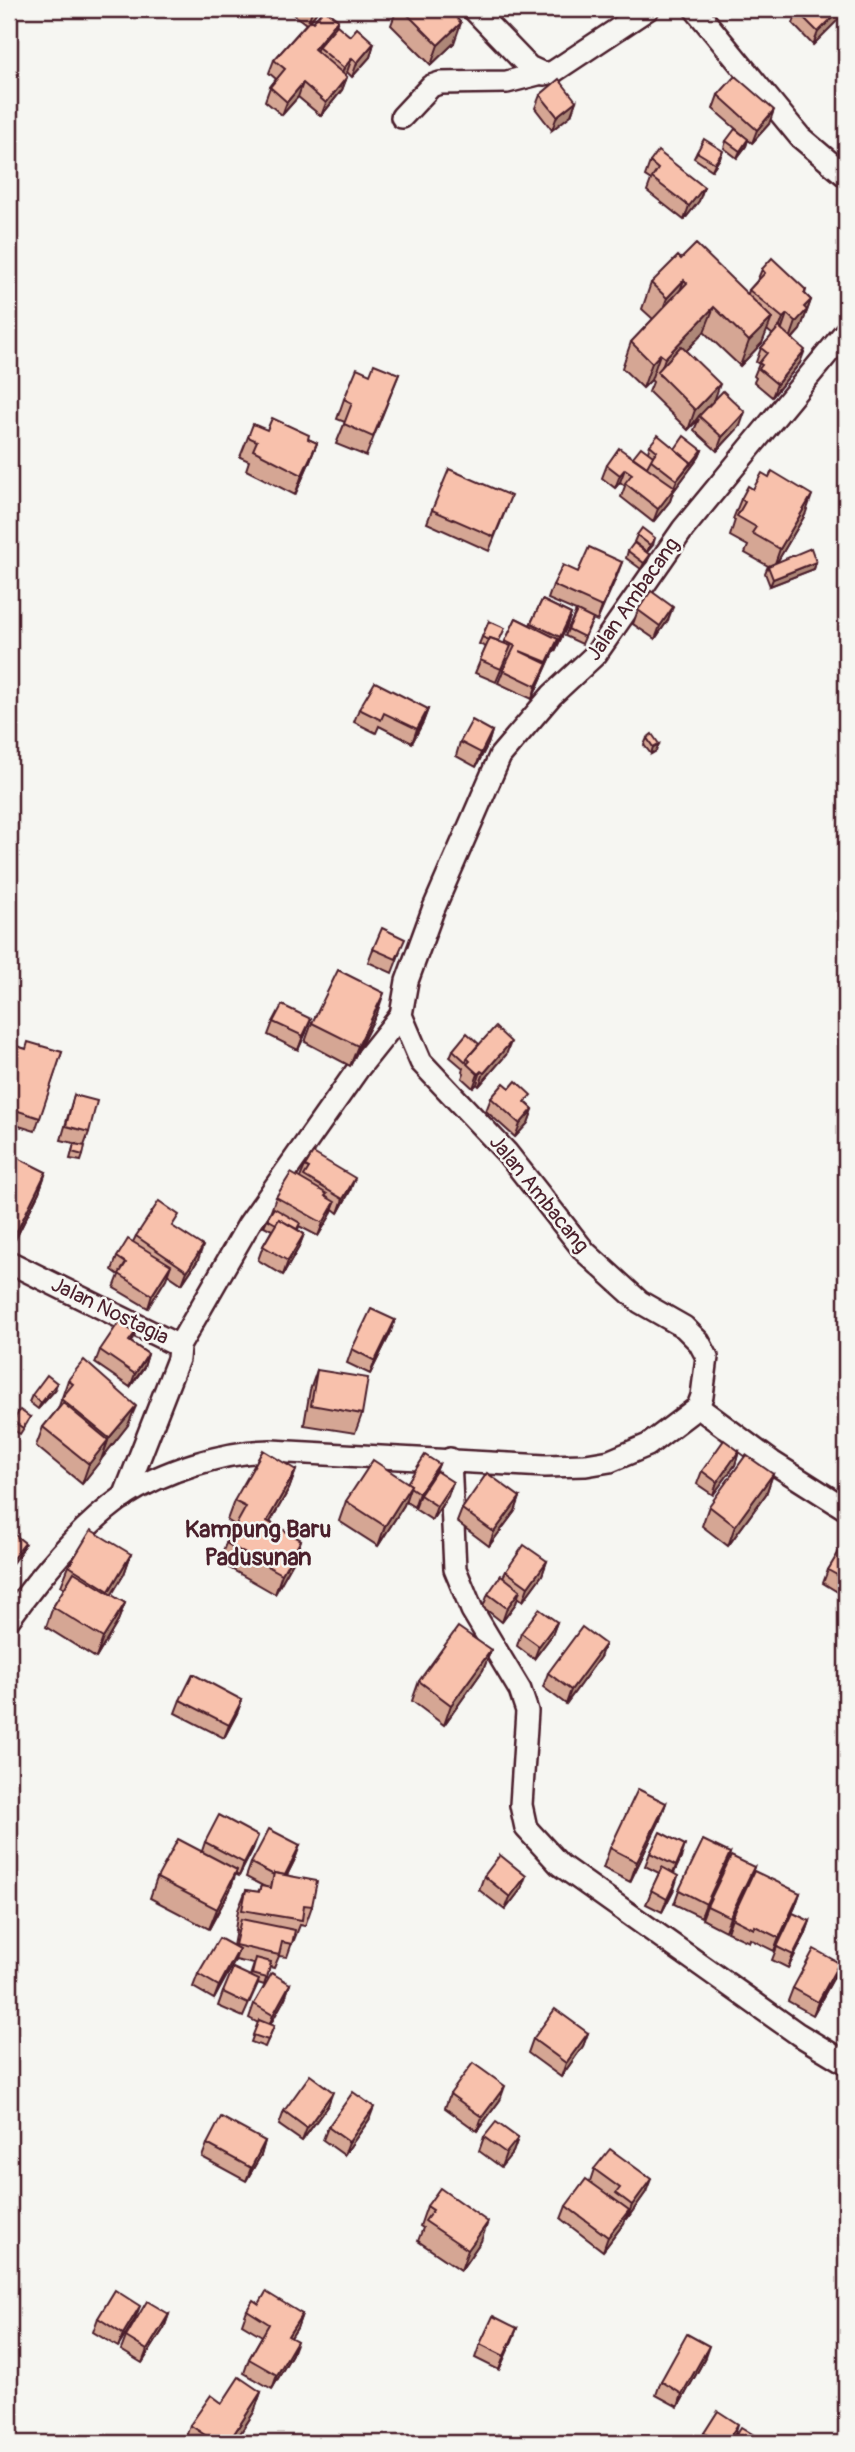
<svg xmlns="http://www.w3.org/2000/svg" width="855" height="2452" viewBox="0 0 855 2452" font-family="Pangolin,sans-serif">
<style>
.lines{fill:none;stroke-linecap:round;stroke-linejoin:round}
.minor-casing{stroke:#4a1f2b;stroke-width:26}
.minor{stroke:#f6f6f2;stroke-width:21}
.wall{fill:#d5a694;stroke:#4a1f2b;stroke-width:2}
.shaded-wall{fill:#ae8778;stroke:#4a1f2b;stroke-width:2}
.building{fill:#f8c1ac;stroke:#4a1f2b;stroke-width:2}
.labels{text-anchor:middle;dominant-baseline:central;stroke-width:5;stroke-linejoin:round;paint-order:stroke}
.street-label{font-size:21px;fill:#4a1f2b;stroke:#f6f6f2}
.quarter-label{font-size:24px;font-weight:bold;fill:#4a1f2b;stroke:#f6f6f2}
</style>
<rect width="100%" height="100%" fill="#f6f6f2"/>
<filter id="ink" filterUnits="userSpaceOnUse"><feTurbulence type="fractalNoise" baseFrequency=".0143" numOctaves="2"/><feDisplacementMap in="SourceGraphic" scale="14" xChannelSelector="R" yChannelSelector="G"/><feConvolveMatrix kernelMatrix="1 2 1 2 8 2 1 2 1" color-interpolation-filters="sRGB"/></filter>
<g filter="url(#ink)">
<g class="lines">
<defs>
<g id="minor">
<polyline points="473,9 529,67 544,74 553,72 648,9"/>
<polyline points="695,9 800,137 846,176"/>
<polyline points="402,117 431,86 440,83 507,82 538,74"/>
<polyline points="9,1262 179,1346 178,1359 124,1497"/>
<polyline points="179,1346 249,1224 358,1069 401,1015"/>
<polyline points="698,1407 772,1462 846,1509"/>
<polyline points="450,1459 455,1569 472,1610 520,1690 527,1711 521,1805 526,1828 560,1865 798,2034 846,2063"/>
<path d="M 9,1619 C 41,1575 78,1529 123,1497 C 162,1471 225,1451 271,1451 L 545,1466 L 586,1465 L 610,1461 L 648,1445 L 698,1407 L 702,1396 L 707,1357 L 699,1342 L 684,1327 L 640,1302 L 585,1252 L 507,1153 L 421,1062 L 401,1015 L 407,981 L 433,910 L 500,756 L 552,695 L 596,654 L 683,529 L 846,331"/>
</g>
</defs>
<!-- minor casing -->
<use href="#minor" class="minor-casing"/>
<!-- minor -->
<use href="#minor" class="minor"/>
</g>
<!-- wall -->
<g class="wall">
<polygon points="289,9 319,9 311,20 313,22 335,28 350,36 374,43 370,57 352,77 347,72 345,74 347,77 342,90 321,116 298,97 282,115 265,101 270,87 276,79 269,73 274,60 306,24 288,10"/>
<polygon points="397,9 449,9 454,43 431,65 391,25"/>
<polygon points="846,9 813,45 793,24 797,11"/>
<polygon points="540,95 576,101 571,115 552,130 535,108"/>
<polygon points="718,95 769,124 752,143 748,140 746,146 737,158 724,148 726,141 744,136 713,109"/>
<polygon points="697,152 720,158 712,170 694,158"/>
<polygon points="650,162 704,187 699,201 684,220 647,191 651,180 645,176"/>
<polygon points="681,259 748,294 749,290 757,281 762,269 806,290 805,294 811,300 800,330 793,338 800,363 772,397 754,382 756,378 754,376 759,364 756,362 761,348 773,335 767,330 762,343 740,366 704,332 686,351 714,401 740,426 717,451 694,430 699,419 688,430 649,392 653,382 651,380 643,388 622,368 631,342 653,319 642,309 651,283"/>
<polygon points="370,374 399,374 366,456 336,444 345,422 337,419 344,399"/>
<polygon points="267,430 308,439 317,443 309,463 295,495 246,470 249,461 240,457 248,437"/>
<polygon points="650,445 675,449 702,450 699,457 673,492 670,501 653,522 621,497 625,486 620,482 615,488 602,478 607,465 648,452"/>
<polygon points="741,499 805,515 777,562 816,562 814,569 770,586 765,573 768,566 745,553 748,546 730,536 735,520 733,519"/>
<polygon points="506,509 489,551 427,523 432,510"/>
<polygon points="637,535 653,545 647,552 634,542"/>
<polygon points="628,551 650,555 647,562 641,569 626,558"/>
<polygon points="622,562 597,621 593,619 582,644 565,636 576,611 548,599 553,585 578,572"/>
<polygon points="542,600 571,614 566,628 555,651 554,650 532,699 498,683 508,659 506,658 496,682 475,673 486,647 479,644 489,621 499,642 504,644 516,618 530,625"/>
<polygon points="638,610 668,620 655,639 633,624"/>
<polygon points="359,709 428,709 423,722 412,743 379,726 376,733 354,722"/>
<polygon points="492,731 488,744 476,767 456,756 460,742"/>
<polygon points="647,738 656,751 651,754 644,745"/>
<polygon points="373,949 400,952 392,973 368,962"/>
<polygon points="377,1013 350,1066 305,1042 312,1023"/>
<polygon points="311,1019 298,1050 268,1035 273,1022"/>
<polygon points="479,1044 506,1055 479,1086 477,1084 473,1088 462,1078 464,1073 462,1071 463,1068 450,1057 453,1050"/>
<polygon points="13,1045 26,1049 62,1052 35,1131 9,1123 9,1056"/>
<polygon points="74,1095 89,1132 84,1146 83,1155 81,1161 70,1159 74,1144 78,1144 61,1140"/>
<polygon points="491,1098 528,1104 533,1109 528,1123 515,1137 486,1111"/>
<polygon points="305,1166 350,1191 338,1213 333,1209 330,1216 318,1236 299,1226 298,1230 304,1234 299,1247 283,1275 258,1260 263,1246 272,1230 264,1226 271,1211 276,1197 300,1178"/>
<polygon points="46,1172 39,1192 10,1250 9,1250 9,1173"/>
<polygon points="175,1228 198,1260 182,1284 167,1274 148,1308 114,1288 119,1275 112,1270 117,1257 133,1242 136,1236"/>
<polygon points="135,1333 131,1342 148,1354 144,1367 130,1387 95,1363 100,1350"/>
<polygon points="390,1334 370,1374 347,1363 352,1349"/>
<polygon points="317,1370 362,1414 355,1433 304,1425 310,1390"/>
<polygon points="68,1380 128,1425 82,1484 36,1446 43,1427 58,1409"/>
<polygon points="55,1390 38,1409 29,1402 32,1395"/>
<polygon points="30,1417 27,1423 20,1434 10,1428 13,1421"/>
<polygon points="739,1451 735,1465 713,1495 697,1484 702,1471"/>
<polygon points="439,1464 436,1471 448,1496 432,1520 415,1509 418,1501 414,1507 405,1501 404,1505 378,1546 339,1521 346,1501 407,1483"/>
<polygon points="296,1470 289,1489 270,1522 301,1540 294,1560 275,1594 219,1562 226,1543 236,1526 227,1520 234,1501"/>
<polygon points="773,1474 766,1494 728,1546 702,1526 709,1506"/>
<polygon points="520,1497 515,1511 489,1546 457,1522 462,1509"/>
<polygon points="9,1531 22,1550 11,1564 9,1573"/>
<polygon points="846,1547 846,1597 823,1583 828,1570"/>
<polygon points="131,1554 124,1574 111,1595 125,1603 117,1623 96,1658 46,1627 53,1607 65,1588 61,1586 69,1566"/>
<polygon points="547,1561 542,1575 523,1601 518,1597 516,1603 502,1622 483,1607 488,1594 503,1577 506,1571"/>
<polygon points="557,1622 552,1635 534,1659 517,1646 521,1633"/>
<polygon points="491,1650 483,1670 444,1725 412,1701 419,1681"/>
<polygon points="600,1657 566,1704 543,1687 548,1673"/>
<polygon points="180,1700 242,1700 237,1713 224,1738 175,1713"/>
<polygon points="666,1803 659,1822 630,1882 603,1868 610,1848"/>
<polygon points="205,1842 253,1849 239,1876 235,1874 230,1890 209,1929 150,1898 157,1878 202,1851"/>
<polygon points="300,1845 295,1859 287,1875 312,1906 305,1926 300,1925 294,1940 293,1940 287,1957 279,1956 274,1968 270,1967 264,1985 258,1983 243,2017 218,2006 223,1992 250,1976 254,1964 235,1960 214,1999 193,1987 198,1974 233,1946 236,1930 235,1930 238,1910 246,1890 258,1892 261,1886 265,1887 246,1877 251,1863"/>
<polygon points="650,1853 681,1858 674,1873 674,1889 662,1912 646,1904 659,1873 645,1866"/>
<polygon points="730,1853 725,1866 701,1917 674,1904 679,1890"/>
<polygon points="754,1867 749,1880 725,1931 702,1919 707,1906"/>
<polygon points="484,1876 521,1889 505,1910 479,1890"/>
<polygon points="800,1893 795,1907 774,1951 750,1939 749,1942 727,1932 732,1918"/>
<polygon points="810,1921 805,1935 788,1968 772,1960 777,1947"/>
<polygon points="834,1977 813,2015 788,2001 793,1988"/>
<polygon points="290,1984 285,1998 270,2024 274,2026 265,2047 251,2042 258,2023 249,2018 254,2004"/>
<polygon points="588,2033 583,2046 561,2077 528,2053 533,2039"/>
<polygon points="450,2094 500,2100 477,2131 445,2108"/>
<polygon points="328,2105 302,2141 279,2125 284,2111"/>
<polygon points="369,2120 344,2155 323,2140 328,2127"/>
<polygon points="484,2137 518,2138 513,2152 501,2167 479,2151"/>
<polygon points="265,2141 261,2155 246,2181 202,2157 207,2144"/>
<polygon points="594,2169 646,2192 627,2219 626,2218 624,2223 603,2251 561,2219 566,2206 590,2181"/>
<polygon points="427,2206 481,2241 461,2270 418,2241 423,2228 420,2226"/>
<polygon points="259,2304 302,2314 297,2328 291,2337 292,2354 272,2389 244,2373 249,2359 262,2336 242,2324 247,2310"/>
<polygon points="169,2314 164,2328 142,2363 121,2350 126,2337"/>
<polygon points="98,2318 135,2319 118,2347 93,2332"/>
<polygon points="517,2328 499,2370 475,2358 480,2344"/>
<polygon points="704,2360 678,2407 656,2395 661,2381"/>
<polygon points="261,2392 254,2412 234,2443 184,2443 190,2425 222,2403"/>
<polygon points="704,2433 734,2438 730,2443 701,2443"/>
</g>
<!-- shaded-wall -->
<g class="shaded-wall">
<polygon points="314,9 319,9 307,25 312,11"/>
<polygon points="841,9 846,9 846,12 813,45 818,32"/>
<polygon points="338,20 333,34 318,47 315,55 314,49"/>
<polygon points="461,23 454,43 431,65 438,45"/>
<polygon points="374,43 370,57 352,77 357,63"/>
<polygon points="352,58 347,72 339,82 344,68"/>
<polygon points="347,77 342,90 321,116 326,103"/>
<polygon points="303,83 298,97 282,115 287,102"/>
<polygon points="576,101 571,115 552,130 557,116"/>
<polygon points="774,110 769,124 752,143 757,130"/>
<polygon points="748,139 746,146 737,158 740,151"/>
<polygon points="723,151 720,158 712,170 715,163"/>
<polygon points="704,187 699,201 684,220 689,206"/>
<polygon points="684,280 675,305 657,324 667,298"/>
<polygon points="811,300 800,330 789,342 796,322 804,307"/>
<polygon points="714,307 704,332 662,377 659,375 665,358"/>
<polygon points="787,314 780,334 776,337 783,318"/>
<polygon points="772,318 762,343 740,366 749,341"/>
<polygon points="805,350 800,363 772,397 777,384"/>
<polygon points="660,354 651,380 643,388 652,363"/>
<polygon points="720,384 713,404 699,416 688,430 695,410"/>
<polygon points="745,412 740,426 717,451 722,437"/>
<polygon points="317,443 309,463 295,495 302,475"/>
<polygon points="702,450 699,457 673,492 670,501 653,522 658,509 673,489 677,480"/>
<polygon points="625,469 620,482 615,488 620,475"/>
<polygon points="812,495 805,515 773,569 780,549"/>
<polygon points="655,538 653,545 647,552 650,545"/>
<polygon points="650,555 647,562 641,569 644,563"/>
<polygon points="622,562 617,576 597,621 602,607"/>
<polygon points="816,562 814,569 770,586 773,579"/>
<polygon points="673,607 668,620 655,639 660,626"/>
<polygon points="571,614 566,628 555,651 560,637"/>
<polygon points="558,639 553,652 532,699 536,686"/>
<polygon points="428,709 423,722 412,743 417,729"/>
<polygon points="492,731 488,744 476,767 481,753"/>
<polygon points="659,744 656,751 651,754 653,747"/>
<polygon points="384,993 377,1013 350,1066 358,1046"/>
<polygon points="311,1019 306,1033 298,1050 303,1036"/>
<polygon points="511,1042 506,1055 479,1086 484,1073"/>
<polygon points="481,1071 477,1084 473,1088 478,1074"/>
<polygon points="533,1109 528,1123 515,1137 520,1124"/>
<polygon points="46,1172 39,1192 10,1250 17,1231"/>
<polygon points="355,1178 350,1191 338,1213 343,1199"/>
<polygon points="335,1202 330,1216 318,1236 323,1223"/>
<polygon points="304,1234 299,1247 283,1275 288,1261"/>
<polygon points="203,1246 198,1260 182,1284 187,1271"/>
<polygon points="171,1265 166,1279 148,1308 152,1295"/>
<polygon points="395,1320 390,1334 370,1374 375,1361"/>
<polygon points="148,1354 144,1367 130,1387 135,1374"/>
<polygon points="57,1383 55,1390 38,1409 41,1403"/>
<polygon points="136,1406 128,1425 102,1458 109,1438"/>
<polygon points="108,1440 101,1460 82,1484 89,1464"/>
<polygon points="739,1451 735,1465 713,1495 717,1482"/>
<polygon points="439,1464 434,1477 420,1495 414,1507 419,1493"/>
<polygon points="296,1470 289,1489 260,1540 267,1521"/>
<polygon points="773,1474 766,1494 728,1546 735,1526"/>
<polygon points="453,1482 448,1496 432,1520 437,1506"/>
<polygon points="411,1485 404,1505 378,1546 385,1526"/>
<polygon points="520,1497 515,1511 489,1546 494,1532"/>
<polygon points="301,1540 294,1560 275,1594 282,1574"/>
<polygon points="25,1543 22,1550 11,1565 13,1558"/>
<polygon points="131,1554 124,1574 102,1611 109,1591"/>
<polygon points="547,1561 542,1575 523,1601 528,1587"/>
<polygon points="520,1590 516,1603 502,1622 507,1608"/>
<polygon points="125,1603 117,1623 96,1658 103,1638"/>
<polygon points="557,1622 552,1635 534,1659 539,1646"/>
<polygon points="605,1644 600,1657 566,1704 571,1690"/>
<polygon points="491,1650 483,1670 444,1725 451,1705"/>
<polygon points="242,1700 237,1713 224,1738 229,1725"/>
<polygon points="666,1803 659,1822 630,1882 637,1862"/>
<polygon points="258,1836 253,1849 239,1876 244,1863"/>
<polygon points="300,1845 295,1859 278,1893 282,1880"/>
<polygon points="685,1845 681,1858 671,1879 676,1866"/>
<polygon points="730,1853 725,1866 701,1917 706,1904"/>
<polygon points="754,1867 749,1880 725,1931 730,1917"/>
<polygon points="237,1870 230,1890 209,1929 217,1909"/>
<polygon points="526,1876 521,1889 505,1910 510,1897"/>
<polygon points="678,1876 674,1889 662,1912 667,1899"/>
<polygon points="800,1893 795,1907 774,1951 779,1938"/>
<polygon points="810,1921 805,1935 788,1968 793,1955"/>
<polygon points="239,1949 234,1963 214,1999 219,1986"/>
<polygon points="839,1963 834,1977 813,2015 818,2002"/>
<polygon points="290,1984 285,1998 268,2029 273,2015"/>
<polygon points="588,2033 583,2046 561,2077 566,2063"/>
<polygon points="505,2086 500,2100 477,2131 482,2117"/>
<polygon points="333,2092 328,2105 302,2141 307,2128"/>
<polygon points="374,2107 369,2120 344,2155 349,2142"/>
<polygon points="518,2138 513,2152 501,2167 506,2153"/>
<polygon points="265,2141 261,2155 246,2181 251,2168"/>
<polygon points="651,2179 646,2192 627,2219 632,2205"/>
<polygon points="629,2210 624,2223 603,2251 608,2237"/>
<polygon points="488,2222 481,2241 461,2270 468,2250"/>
<polygon points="140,2306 135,2319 118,2347 123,2334"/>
<polygon points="169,2314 164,2328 142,2363 147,2350"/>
<polygon points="302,2314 297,2328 284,2349 288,2336"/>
<polygon points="517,2328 512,2341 499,2370 504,2356"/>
<polygon points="297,2341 292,2354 272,2389 277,2375"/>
<polygon points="709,2346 704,2360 678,2407 682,2394"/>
<polygon points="261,2392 254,2412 234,2443 228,2443"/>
<polygon points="738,2424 734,2438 730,2443 726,2443"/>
</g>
<!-- building -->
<g class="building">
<polygon points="324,9 338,20 314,49 347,77 326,103 303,83 287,102 270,87 285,69 274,60 310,20 313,22"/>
<polygon points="402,9 449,9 461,23 438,45"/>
<polygon points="800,9 841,9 818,32 797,11"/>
<polygon points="337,25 350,36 357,28 374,43 357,63 352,58 344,68 318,47"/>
<polygon points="735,76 774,110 757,130 718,95"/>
<polygon points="559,79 576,101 557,116 540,95"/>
<polygon points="735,129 748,139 740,151 726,141"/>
<polygon points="704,139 723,151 715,163 697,152"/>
<polygon points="658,151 704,187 689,206 652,178 658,169 650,162"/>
<polygon points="696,244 772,318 749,341 714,307 665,358 660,354 652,363 631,342 687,283 684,280 667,298 651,283 678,256 681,259"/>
<polygon points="772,258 806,290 804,293 811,300 804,307 807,310 796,322 787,314 783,318 749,290 765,273 762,269"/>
<polygon points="779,327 805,350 777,384 759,369 762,365 759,363 767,353 761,348"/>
<polygon points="681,346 720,384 695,410 657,372"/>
<polygon points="374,364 399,374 373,437 344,424 352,403 344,399 357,368 370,374"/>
<polygon points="723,391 745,412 722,437 699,416"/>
<polygon points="272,418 309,435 308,439 317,443 302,475 253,450 257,441 248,437 253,424 267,430"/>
<polygon points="658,435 691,462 677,480 650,459 657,451 650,445"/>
<polygon points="684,436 702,450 691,464 691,462 675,449"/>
<polygon points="641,447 653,456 647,467 633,457"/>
<polygon points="619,448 675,487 658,509 625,483 632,474 625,469 620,475 607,465"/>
<polygon points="449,469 511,496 494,537 432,510"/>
<polygon points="772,471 812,495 780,549 752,533 756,527 737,516 745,502 741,499 748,486 753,489 762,473 769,477"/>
<polygon points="642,528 655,538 650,545 637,535"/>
<polygon points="634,543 650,555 644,563 628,551"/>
<polygon points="589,547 622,562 602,607 553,585 563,565 578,572"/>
<polygon points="811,548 816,562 773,579 768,566"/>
<polygon points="651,591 673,607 660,626 638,610"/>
<polygon points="542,600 571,614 560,637 531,623"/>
<polygon points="577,611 593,619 584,637 568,629"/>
<polygon points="516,618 558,639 547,662 520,651 547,664 536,686 503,670 515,646 505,641"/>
<polygon points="489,621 505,628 499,641 490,638 489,640 482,637"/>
<polygon points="490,638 511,646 501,669 480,660"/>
<polygon points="375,682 428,709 417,729 384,713 381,720 359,709"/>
<polygon points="472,720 492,731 481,753 460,742"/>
<polygon points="652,734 659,744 653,747 647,738"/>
<polygon points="382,928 405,939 396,959 373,949"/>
<polygon points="338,970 384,993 358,1046 312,1023"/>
<polygon points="282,1005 311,1019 303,1036 273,1022"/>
<polygon points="495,1027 511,1042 484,1073 481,1071 478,1074 467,1064 470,1061 467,1058"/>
<polygon points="467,1033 479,1044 467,1058 466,1062 453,1050"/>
<polygon points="28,1042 62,1052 40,1118 9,1108 9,1076 11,1067 9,1066 9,1058 13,1045 26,1049"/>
<polygon points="516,1081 531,1095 525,1102 533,1109 520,1124 491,1098 504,1083 510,1088"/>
<polygon points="74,1095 97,1101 89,1132 66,1126"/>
<polygon points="74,1144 85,1146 83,1155 72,1152"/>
<polygon points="313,1153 355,1178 343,1199 304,1176 309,1168 305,1166"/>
<polygon points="16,1157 46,1172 17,1231 9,1226 9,1173"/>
<polygon points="291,1173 327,1194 325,1196 335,1202 323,1223 276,1197"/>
<polygon points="159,1201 179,1215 172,1226 203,1246 187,1271 136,1236"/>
<polygon points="274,1208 300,1223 297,1229 279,1219 276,1224 267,1219"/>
<polygon points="279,1219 304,1234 288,1261 263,1246"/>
<polygon points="128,1239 171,1265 152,1295 119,1274 126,1263 117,1257"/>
<polygon points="371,1309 395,1320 375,1361 352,1349"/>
<polygon points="119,1322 135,1333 129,1341 148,1354 135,1374 100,1350"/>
<polygon points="84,1360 136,1406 109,1438 61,1399 73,1384 68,1380"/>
<polygon points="317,1370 368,1378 362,1414 311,1405"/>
<polygon points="47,1375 57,1383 41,1403 32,1395"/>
<polygon points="63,1403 108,1440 89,1464 43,1427"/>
<polygon points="20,1410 30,1417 23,1428 13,1421"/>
<polygon points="724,1440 739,1451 717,1482 702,1471"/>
<polygon points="263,1450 296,1470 267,1521 301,1540 282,1574 226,1543 246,1507 234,1501"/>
<polygon points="425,1455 439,1464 419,1493 410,1487 411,1485 407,1483"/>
<polygon points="746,1455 773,1474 735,1526 709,1506"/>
<polygon points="373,1460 411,1485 385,1526 346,1501"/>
<polygon points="436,1471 453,1482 437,1506 420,1495"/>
<polygon points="487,1473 520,1497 494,1532 462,1509"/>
<polygon points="9,1530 25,1543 13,1558 9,1554"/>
<polygon points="91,1530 131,1554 109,1591 69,1566"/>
<polygon points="524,1545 547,1561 528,1587 506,1571"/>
<polygon points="843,1545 846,1547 846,1580 828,1570"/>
<polygon points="74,1572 125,1603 103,1638 53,1607"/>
<polygon points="501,1575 520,1590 507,1608 488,1594"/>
<polygon points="539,1609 557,1622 539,1646 521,1633"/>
<polygon points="458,1627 491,1650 451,1705 419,1681"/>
<polygon points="582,1627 605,1644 571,1690 548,1673"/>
<polygon points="193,1674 242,1700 229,1725 180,1700"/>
<polygon points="638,1789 666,1803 637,1862 610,1848"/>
<polygon points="219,1815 258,1836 244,1863 205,1842"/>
<polygon points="269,1829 300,1845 285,1875 274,1873 274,1875 251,1863"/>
<polygon points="660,1832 685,1845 676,1866 650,1853"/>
<polygon points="178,1839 237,1870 217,1909 157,1878"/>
<polygon points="703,1840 730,1853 706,1904 679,1890"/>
<polygon points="500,1855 526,1876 510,1897 484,1876"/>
<polygon points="731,1856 754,1867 730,1917 707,1906"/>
<polygon points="662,1867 678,1876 667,1899 651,1890"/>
<polygon points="754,1871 800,1893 779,1938 755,1926 754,1929 732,1918"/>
<polygon points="274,1873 317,1881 312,1906 304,1905 302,1920 242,1910 246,1890 259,1892 261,1886 271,1888"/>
<polygon points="793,1913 810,1921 793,1955 777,1947"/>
<polygon points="241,1919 295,1930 292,1944 282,1942 279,1955 235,1945"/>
<polygon points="219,1938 239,1949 219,1986 198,1974"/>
<polygon points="814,1949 839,1963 818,2002 793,1988"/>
<polygon points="256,1958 271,1962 267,1978 252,1974"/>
<polygon points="233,1968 259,1980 248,2004 223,1992"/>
<polygon points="272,1973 290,1984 273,2015 254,2004"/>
<polygon points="555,2009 588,2033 566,2063 533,2039"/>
<polygon points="259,2020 274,2026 268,2040 253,2035"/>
<polygon points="473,2063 505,2086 482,2117 450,2094"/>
<polygon points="310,2075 333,2092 307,2128 284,2111"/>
<polygon points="353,2092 374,2107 349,2142 328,2127"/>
<polygon points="221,2117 265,2141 251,2168 207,2144"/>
<polygon points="496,2122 518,2138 506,2153 484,2137"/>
<polygon points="610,2149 651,2179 632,2205 616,2193 620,2188 594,2169"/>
<polygon points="586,2179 629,2210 608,2237 566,2206"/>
<polygon points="440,2188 488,2222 468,2250 425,2221 433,2210 427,2206"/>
<polygon points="115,2290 140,2306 123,2334 98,2318"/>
<polygon points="266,2292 302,2314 288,2336 297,2341 277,2375 249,2359 269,2324 247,2310 253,2300 259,2304"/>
<polygon points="147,2301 169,2314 147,2350 126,2337"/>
<polygon points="493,2316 517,2328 504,2356 480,2344"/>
<polygon points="687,2334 709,2346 682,2394 661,2381"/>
<polygon points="239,2377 261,2392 228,2443 217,2443 190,2425 211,2395 222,2403"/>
<polygon points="718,2411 738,2424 726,2443 722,2443 704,2433"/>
<polygon points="741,2427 759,2438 756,2443 731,2443"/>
<polygon points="498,2434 514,2443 493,2443"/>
</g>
</g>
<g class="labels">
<!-- street labels -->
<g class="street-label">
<text transform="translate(633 599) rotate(-55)">Jalan Ambacang</text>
<text transform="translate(539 1194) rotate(51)">Jalan Ambacang</text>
<text transform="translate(110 1311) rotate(26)">Jalan Nostagia</text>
</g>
<!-- quarter labels -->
<g class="quarter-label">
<text x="258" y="1529">Kampung Baru<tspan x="258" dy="28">Padusunan</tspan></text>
</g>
</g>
<!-- margin -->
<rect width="855" height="2452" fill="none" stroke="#f6f6f2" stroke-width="35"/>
<rect x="18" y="18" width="820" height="2417" fill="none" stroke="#4a1f2b" stroke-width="2.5" filter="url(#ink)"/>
</svg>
